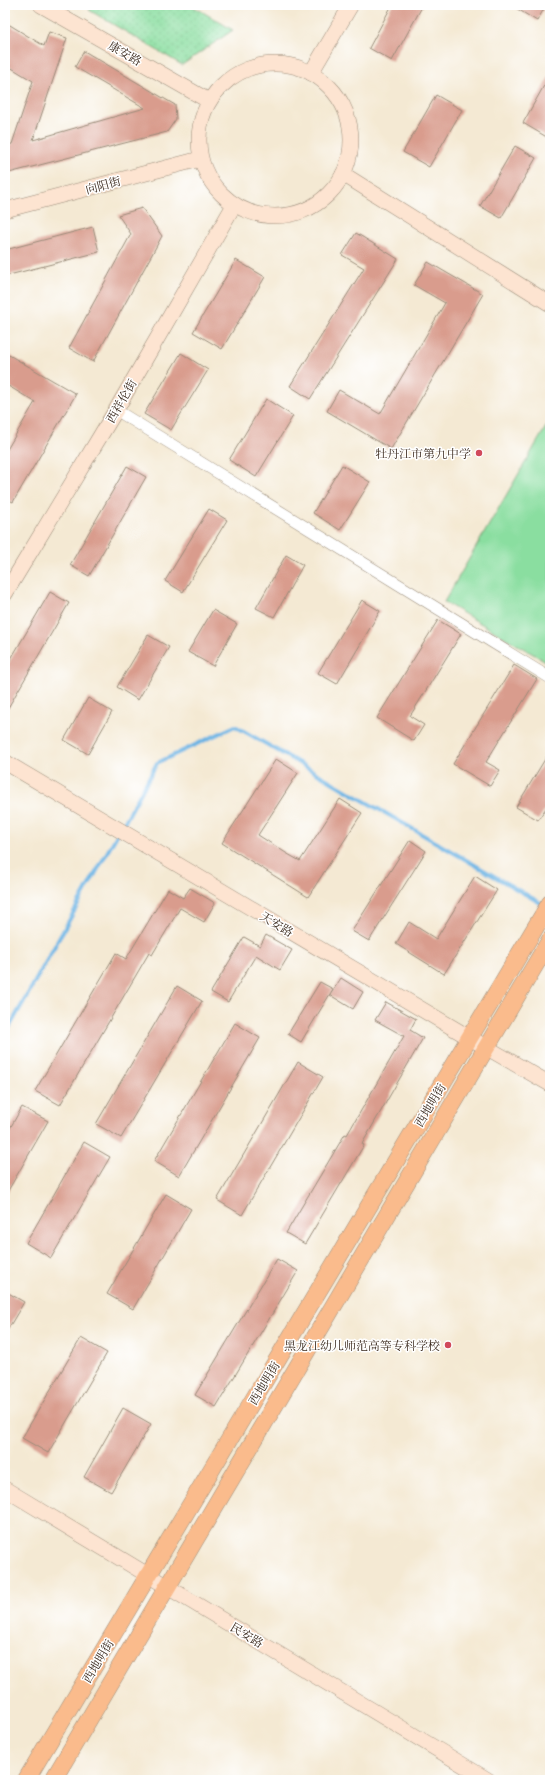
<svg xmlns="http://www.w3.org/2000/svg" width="555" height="1785" viewBox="0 0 555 1785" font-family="'Libre Caslon Text','Noto Serif SC',serif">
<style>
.grass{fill:url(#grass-dots);stroke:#62845f}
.pitch{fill:#8adea0;stroke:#62845f}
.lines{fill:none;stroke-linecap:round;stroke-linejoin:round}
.stream{stroke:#6cb4e4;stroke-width:4}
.building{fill:#d99c8d}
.street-casing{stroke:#988a78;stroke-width:12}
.secondary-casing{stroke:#988a78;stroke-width:16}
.primary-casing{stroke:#988a78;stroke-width:18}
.street{stroke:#fff;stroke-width:11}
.secondary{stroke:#fde4d1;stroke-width:15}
.primary{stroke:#fabb8c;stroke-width:17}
.poi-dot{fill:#d1495b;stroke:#fff;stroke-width:1.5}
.labels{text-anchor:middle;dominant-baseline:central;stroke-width:3;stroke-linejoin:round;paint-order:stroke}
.street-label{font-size:12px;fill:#3b2a1e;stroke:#fff}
.poi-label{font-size:12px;fill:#3b2a1e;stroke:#fff;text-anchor:end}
</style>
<defs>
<pattern id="grass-dots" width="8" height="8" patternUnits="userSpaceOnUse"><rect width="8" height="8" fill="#8adea0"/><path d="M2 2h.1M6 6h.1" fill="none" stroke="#78bf89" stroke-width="1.8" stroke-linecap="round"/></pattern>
</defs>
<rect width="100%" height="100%" fill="#fff"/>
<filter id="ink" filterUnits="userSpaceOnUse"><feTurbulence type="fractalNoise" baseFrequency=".025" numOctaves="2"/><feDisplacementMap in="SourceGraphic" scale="8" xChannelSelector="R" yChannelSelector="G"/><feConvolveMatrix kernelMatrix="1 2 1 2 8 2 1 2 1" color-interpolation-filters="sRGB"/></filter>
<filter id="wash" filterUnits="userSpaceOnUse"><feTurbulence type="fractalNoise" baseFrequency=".012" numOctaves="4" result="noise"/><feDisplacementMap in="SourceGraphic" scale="16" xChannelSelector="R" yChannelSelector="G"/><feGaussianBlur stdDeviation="0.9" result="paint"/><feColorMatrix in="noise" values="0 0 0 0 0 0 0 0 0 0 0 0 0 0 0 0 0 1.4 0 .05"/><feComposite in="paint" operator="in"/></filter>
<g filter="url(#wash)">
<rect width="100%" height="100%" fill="#f4e9d3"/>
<!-- grass -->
<polygon class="grass" points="92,5 191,5 233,30 182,65 89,10"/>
<!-- pitch -->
<polygon class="pitch" points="550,420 550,653 545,661 444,602"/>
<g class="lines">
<!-- stream -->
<g class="stream">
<polyline points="122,827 157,763 235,726 544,905"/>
<polyline points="5,1035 118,833"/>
</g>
</g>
<g id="blocks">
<!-- building -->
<g class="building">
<polygon points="392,5 423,5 392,61 369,48"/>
<polygon points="511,5 546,5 537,21"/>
<polygon points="5,22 44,46 49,32 67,38 33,140 145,108 75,67 84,51 175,105 176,119 167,132 5,174 5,146 12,144 33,81 5,64"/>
<polygon points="550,75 550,139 523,123"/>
<polygon points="436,95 462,110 429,167 403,152"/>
<polygon points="515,146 536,158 501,218 480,206"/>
<polygon points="142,208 162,236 93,362 69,348 131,234 118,215"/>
<polygon points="93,227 99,252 5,276 5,250"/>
<polygon points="356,233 398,259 310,399 290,386 364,268 342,255"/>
<polygon points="236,260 265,277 222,349 193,332"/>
<polygon points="428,262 483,294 391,449 327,411 339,390 380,414 445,303 414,285"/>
<polygon points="181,353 208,370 171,430 144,414"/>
<polygon points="9,355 76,394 13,502 5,498 5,453 35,402 5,384 5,362"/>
<polygon points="266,399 293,416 256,477 229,460"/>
<polygon points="342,465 370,482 340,530 313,513"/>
<polygon points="127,466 146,477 89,576 70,565"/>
<polygon points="209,509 227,520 183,592 165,581"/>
<polygon points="286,555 303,565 274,617 256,608"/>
<polygon points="50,592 69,603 5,713 5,669"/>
<polygon points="362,600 380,611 337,684 318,673"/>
<polygon points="213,610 237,624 213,666 188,652"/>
<polygon points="438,620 461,634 410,716 424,725 414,741 377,718"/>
<polygon points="148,635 169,647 138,700 117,687"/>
<polygon points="514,665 537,679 486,762 500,770 490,786 453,764"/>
<polygon points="88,698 112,712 88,754 64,740"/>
<polygon points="550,751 550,802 538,820 516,807"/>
<polygon points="276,759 298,773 258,835 286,853 300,861 340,799 362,813 308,897 222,843"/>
<polygon points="410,840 426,851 369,941 352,931"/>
<polygon points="475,876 497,890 444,974 396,944 409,922 436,939"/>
<polygon points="190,888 215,903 204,922 180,908 152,955 149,953 60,1105 35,1091 116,953 126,959 168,889 183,898"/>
<polygon points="266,935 292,950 280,970 256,955 228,1002 211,992 244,937 260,946"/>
<polygon points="341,978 363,992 353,1009 330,995"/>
<polygon points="320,982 333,989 301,1042 288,1034"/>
<polygon points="177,986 202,1001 121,1138 96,1124"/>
<polygon points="386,1002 416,1019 410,1030 423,1038 362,1144 364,1145 305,1244 286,1233 345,1134 347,1135 404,1036 375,1020"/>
<polygon points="235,1023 260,1038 179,1176 154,1161"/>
<polygon points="298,1062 323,1077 242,1215 217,1200"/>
<polygon points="22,1107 48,1121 5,1196 5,1137"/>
<polygon points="84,1142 110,1157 51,1258 26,1243"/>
<polygon points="166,1194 191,1209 133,1309 107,1294"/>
<polygon points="277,1259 298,1271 216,1407 195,1395"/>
<polygon points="5,1291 24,1302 5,1334"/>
<polygon points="81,1338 107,1353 48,1453 22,1438"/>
<polygon points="123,1408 151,1424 111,1492 84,1477"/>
</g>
</g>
</g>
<g filter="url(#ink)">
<use href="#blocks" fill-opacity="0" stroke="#988a78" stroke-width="1"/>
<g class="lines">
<defs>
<polyline id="street" points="116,410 550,678"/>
<g id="secondary">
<polyline points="41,5 209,101"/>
<circle cx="275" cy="140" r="76"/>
<polyline points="311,73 351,5"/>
<polyline points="343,174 550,304"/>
<polyline points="5,210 200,159"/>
<polyline points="5,594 116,410 234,205"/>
<polyline points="5,762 470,1038 550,1084"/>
<polyline points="5,1489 488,1780"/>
</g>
<g id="primary">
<polyline points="26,1780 550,903"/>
<polyline points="53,1780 550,940"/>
</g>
</defs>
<!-- street casing -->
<use href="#street" class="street-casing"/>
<!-- secondary casing -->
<use href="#secondary" class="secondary-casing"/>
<!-- primary casing -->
<use href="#primary" class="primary-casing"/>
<!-- street -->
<use href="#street" class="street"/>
<!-- secondary -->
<use href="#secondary" class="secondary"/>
<!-- primary -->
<use href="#primary" class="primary"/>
</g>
</g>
<!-- markers -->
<g class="poi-dot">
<circle cx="479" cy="453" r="4"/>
<circle cx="448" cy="1345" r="4"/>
</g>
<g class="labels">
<!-- street labels -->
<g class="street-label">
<text transform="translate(125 53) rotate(30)">康安路</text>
<text transform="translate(103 185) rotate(-15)">向阳街</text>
<text transform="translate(121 401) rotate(-60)">西祥伦街</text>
<text transform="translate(277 924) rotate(31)">天安路</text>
<text transform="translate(430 1105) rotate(-59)">西地明街</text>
<text transform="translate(264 1383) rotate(-59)">西地明街</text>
<text transform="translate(247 1635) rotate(31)">民安路</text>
<text transform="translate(98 1661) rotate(-59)">西地明街</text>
</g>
<!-- poi labels -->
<g class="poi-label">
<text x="471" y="453">牡丹江市第九中学</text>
<text x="440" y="1345">黑龙江幼儿师范高等专科学校</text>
</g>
</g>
<!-- margin -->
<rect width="555" height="1785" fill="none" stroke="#fff" stroke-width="20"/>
</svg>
